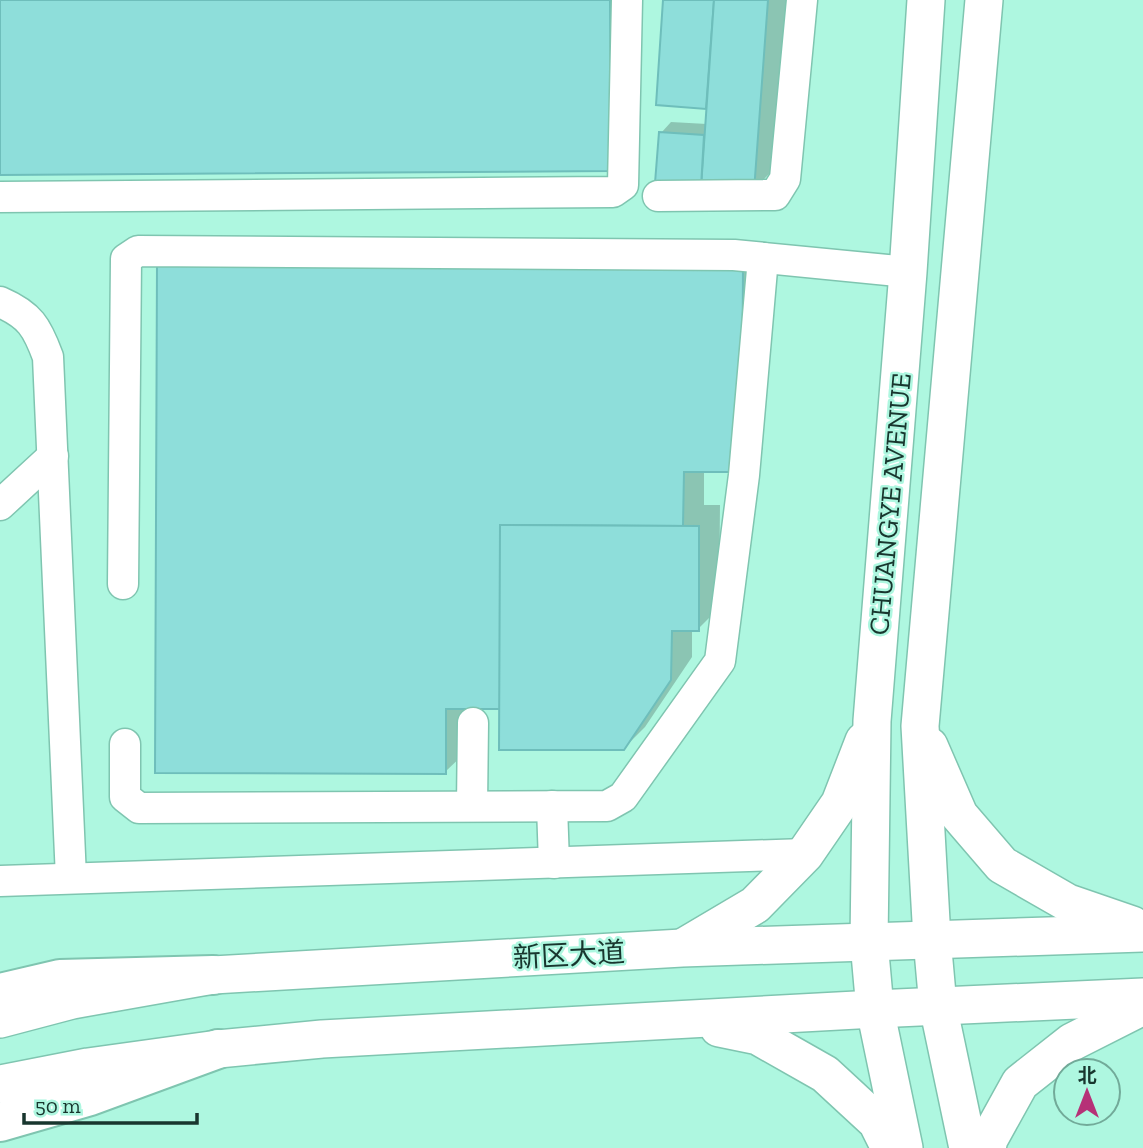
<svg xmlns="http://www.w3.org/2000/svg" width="1143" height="1148" viewBox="0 0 1143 1148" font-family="'Zilla Slab','Noto Sans SC',serif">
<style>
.shadow{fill:#0003}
.building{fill:#8ededa;stroke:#6ebebb;stroke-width:2}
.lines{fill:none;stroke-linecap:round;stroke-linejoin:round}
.minor-casing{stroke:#7fc5b0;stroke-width:33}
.major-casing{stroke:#7fc5b0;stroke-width:40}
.highway-casing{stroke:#7fc5b0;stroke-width:42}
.minor{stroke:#fff;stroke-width:30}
.major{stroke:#fff;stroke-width:37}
.highway{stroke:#fff;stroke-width:38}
.labels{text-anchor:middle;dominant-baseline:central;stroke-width:5;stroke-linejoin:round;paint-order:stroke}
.street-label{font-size:28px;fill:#18362e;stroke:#aef7e0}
</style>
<rect width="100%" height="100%" fill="#aef7e0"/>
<!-- shadow -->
<g class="shadow">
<polygon points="0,0 630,0 632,148 0,173"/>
<polygon points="665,0 787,0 775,168 754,189 657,182 661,133 671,122 707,124 708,104 705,107"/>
<polygon points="763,246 763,449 741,471 704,470 704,505 720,505 719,608 698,629 692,629 692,657 645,727 623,749 501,707 467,707 467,751 445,772 156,771"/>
</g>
<!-- building -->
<g class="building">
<polygon points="0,0 610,0 611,171 0,175"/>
<polygon points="663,0 714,0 706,109 656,105"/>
<polygon points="714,0 768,0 754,191 701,187"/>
<polygon points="659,132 704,135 701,187 655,183"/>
<polygon points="157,264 743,266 742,472 684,472 683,526 500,525 500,709 446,709 446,774 155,773"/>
<polygon points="500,525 699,526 699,631 672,631 671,680 624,750 499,750"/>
</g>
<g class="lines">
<defs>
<g id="minor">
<polyline points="658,196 775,195 785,179 802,0"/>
<polyline points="0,197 613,192 623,185 627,0"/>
<path d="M 0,302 C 30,315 37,327 48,357 L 71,878"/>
<polyline points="0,505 53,456"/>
<polyline points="123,584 126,259 138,251 734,255 908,272"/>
<polyline points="125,744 125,797 139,808 607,806 623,797 720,661 744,475 763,258"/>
<polyline points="472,806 473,723"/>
<polyline points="552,806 554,863"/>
<polyline points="0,881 805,854"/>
</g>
<g id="major">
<polyline points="929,746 959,815 1002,865 1068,903 1132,925"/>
<polyline points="684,947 755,905 805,854 840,803 864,741"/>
<polyline points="0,1019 72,1000 213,975 682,948 1143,933"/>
<polyline points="719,1028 758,1036 825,1074 877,1122 890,1148"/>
<polyline points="0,1084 88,1067 218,1049 322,1039 875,1009 1143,997"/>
<polyline points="904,1148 875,1009 869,942 872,721 908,272 926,0"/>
<polyline points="968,1148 938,1006 932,939 920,726 984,0"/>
<polyline points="987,1148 989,1139 1020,1083 1072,1042 1143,1006"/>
</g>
<g id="highway">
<polyline points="0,993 60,979 213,975"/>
<polyline points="0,1122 90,1096 218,1049"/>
</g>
</defs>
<!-- minor casing -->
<use href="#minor" class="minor-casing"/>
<!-- major casing -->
<use href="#major" class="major-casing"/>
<!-- highway casing -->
<use href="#highway" class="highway-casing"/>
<!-- minor -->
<use href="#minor" class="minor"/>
<!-- major -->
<use href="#major" class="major"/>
<!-- highway -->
<use href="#highway" class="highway"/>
</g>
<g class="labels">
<!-- street labels -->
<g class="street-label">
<text transform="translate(890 504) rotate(-85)">CHUANGYE AVENUE</text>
<text transform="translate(569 955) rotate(-3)">新区大道</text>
</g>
</g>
<!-- north arrow -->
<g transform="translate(1087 1092)"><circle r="33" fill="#aef7e0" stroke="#72aa99" stroke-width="2"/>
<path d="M0-5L12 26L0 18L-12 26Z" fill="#b63177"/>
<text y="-10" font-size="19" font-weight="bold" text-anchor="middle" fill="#18362e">北</text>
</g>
<!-- scale -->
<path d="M24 1113v10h173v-10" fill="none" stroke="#18362e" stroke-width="3.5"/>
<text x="35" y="1113" font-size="21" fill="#18362e" stroke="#aef7e0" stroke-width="5" paint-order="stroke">50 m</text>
</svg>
